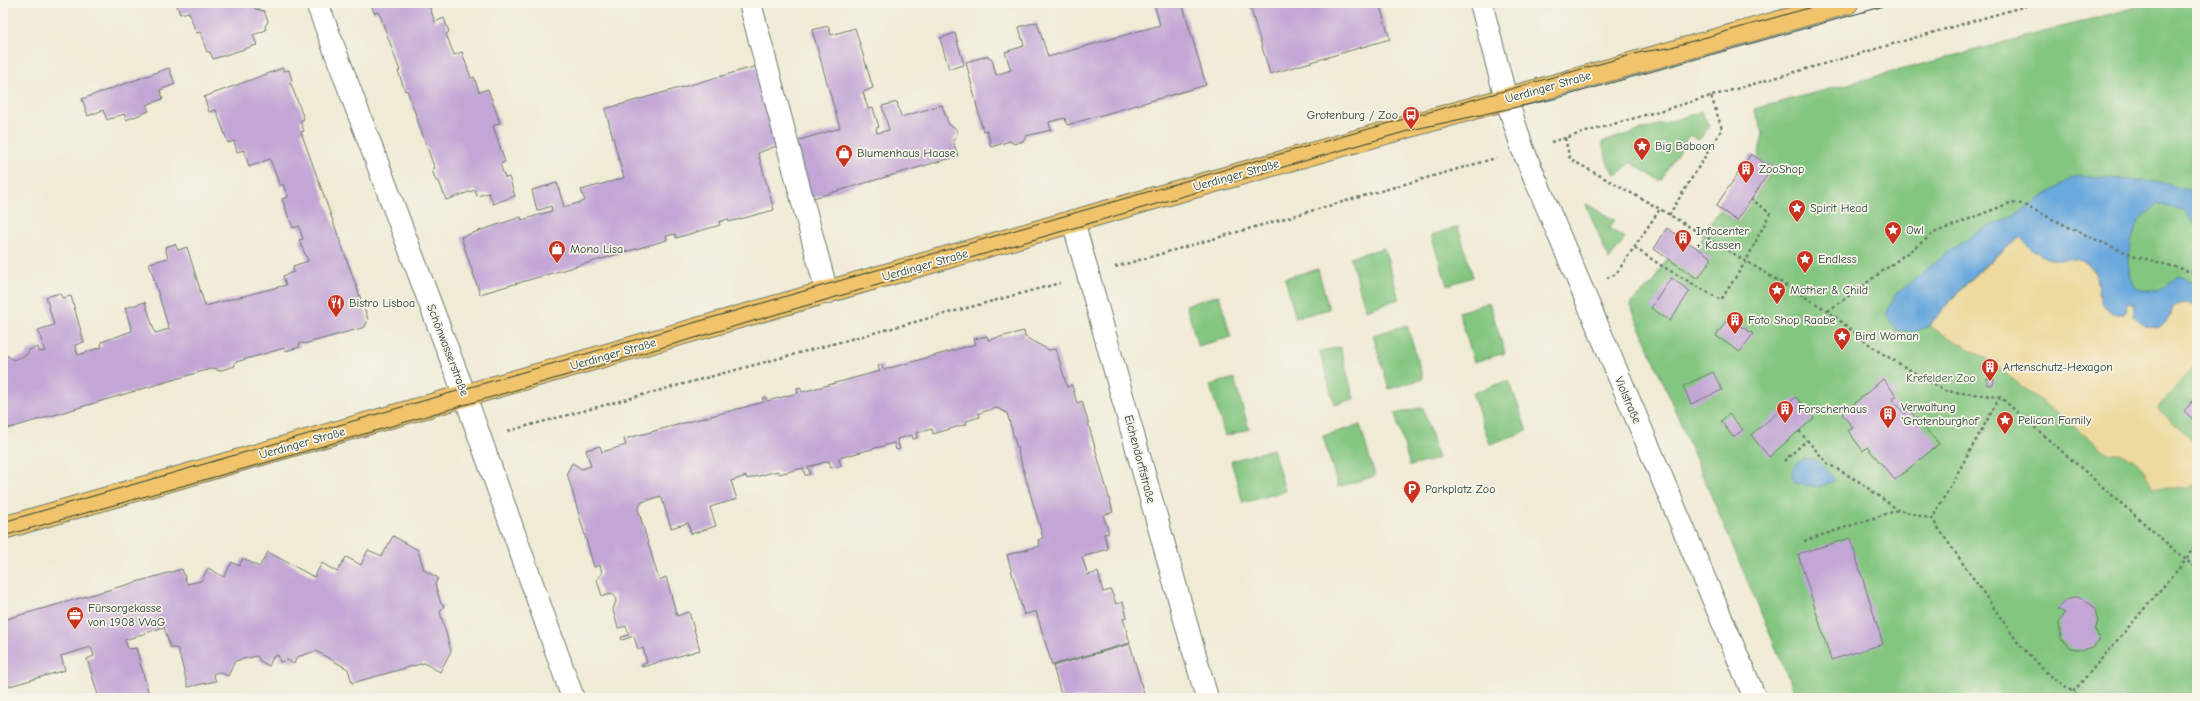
<svg xmlns="http://www.w3.org/2000/svg" width="2200" height="701" viewBox="0 0 2200 701" font-family="'Comic Neue',sans-serif">
<style>
.green{fill:#83c680;stroke:#51825a}
.sand{fill:#eeda9e;stroke:#868c69}
.water{fill:#6aa9dd;stroke:#447388}
.building{fill:#c2a6d5}
.lines{fill:none;stroke-linecap:round;stroke-linejoin:round}
.minor-casing{stroke:#687a6c;stroke-width:24}
.major-casing{stroke:#687a6c;stroke-width:24}
.path{stroke:#687a6c;stroke-width:2.5;stroke-dasharray:3 3;stroke-linecap:butt}
.minor{stroke:#fff;stroke-width:22}
.major{stroke:#f1c36a;stroke-width:22}
.tram{stroke:#1f3d34;stroke-width:1}
.labels{text-anchor:middle;dominant-baseline:central;stroke-width:3.5;stroke-linejoin:round;paint-order:stroke}
.street-label{font-size:12px;fill:#1f3d34;stroke:#f7f3e8}
.poi-label{font-size:12px;fill:#1f3d34;stroke:#f7f3e8;text-anchor:start}
.park-label{font-size:12px;fill:#385f47;stroke:#f7f3e8}
</style>
<rect width="100%" height="100%" fill="#f7f3e8"/>
<filter id="ink" filterUnits="userSpaceOnUse"><feTurbulence type="fractalNoise" baseFrequency=".025" numOctaves="2"/><feDisplacementMap in="SourceGraphic" scale="8" xChannelSelector="R" yChannelSelector="G"/><feConvolveMatrix kernelMatrix="1 2 1 2 8 2 1 2 1" color-interpolation-filters="sRGB"/></filter>
<filter id="wash" filterUnits="userSpaceOnUse"><feTurbulence type="fractalNoise" baseFrequency=".012" numOctaves="4" result="noise"/><feDisplacementMap in="SourceGraphic" scale="16" xChannelSelector="R" yChannelSelector="G"/><feGaussianBlur stdDeviation="0.9" result="paint"/><feColorMatrix in="noise" values="0 0 0 0 0 0 0 0 0 0 0 0 0 0 0 0 0 1.4 0 .05"/><feComposite in="paint" operator="in"/></filter>
<g filter="url(#wash)">
<rect width="100%" height="100%" fill="#f0ebd5"/>
<!-- green -->
<g class="green">
<polygon points="2152,3 2197,3 2197,698 1797,698 1630,304 1651,285 1668,257 1698,277 1711,257 1697,247 1719,210 1738,223 1774,168 1758,158 1763,133 1754,109"/>
<polygon points="1701,112 1710,126 1699,140 1689,135 1660,181 1631,163 1616,175 1608,164 1602,142"/>
<polygon points="1586,204 1615,220 1609,228 1625,238 1609,260"/>
<polygon points="1458,227 1473,277 1447,285 1431,235"/>
<polygon points="1384,248 1399,299 1366,310 1350,257"/>
<polygon points="1318,269 1329,309 1296,318 1285,278"/>
<polygon points="1219,295 1231,337 1198,346 1186,305"/>
<polygon points="1489,302 1505,353 1474,362 1459,312"/>
<polygon points="1407,325 1423,379 1389,389 1373,335"/>
<polygon points="1340,347 1354,399 1334,404 1320,352"/>
<polygon points="1234,378 1249,429 1225,436 1210,385"/>
<polygon points="1509,380 1527,431 1490,444 1472,393"/>
<polygon points="1423,407 1438,459 1410,466 1395,414"/>
<polygon points="1360,425 1375,476 1338,487 1323,436"/>
<polygon points="1273,449 1285,491 1243,503 1231,461"/>
</g>
<!-- sand -->
<path class="sand" d="M 2020,237 L 2040,256 L 2051,259 L 2076,258 L 2090,265 L 2096,276 L 2098,294 L 2112,314 L 2123,314 L 2126,312 L 2127,302 L 2170,315 L 2174,306 L 2184,303 L 2197,305 L 2197,363 L 2157,408 L 2197,444 L 2197,482 L 2188,489 L 2153,487 C 2141,464 2135,454 2108,453 L 1987,359 L 1929,326 C 1956,292 1986,264 2020,237 Z"/>
<!-- water -->
<g class="water">
<path d="M 2077,175 L 2164,183 L 2197,193 L 2197,228 L 2186,212 L 2158,204 C 2152,210 2139,219 2136,226 C 2130,243 2120,288 2146,291 C 2160,292 2168,285 2178,276 L 2197,284 L 2197,305 L 2184,303 L 2174,306 L 2165,322 L 2157,328 L 2144,325 L 2133,315 L 2134,303 L 2127,302 L 2126,312 L 2123,314 L 2112,314 C 2091,298 2103,275 2090,266 C 2073,252 2057,264 2041,256 C 2033,252 2026,243 2020,237 L 1984,266 L 1951,299 L 1929,326 L 1914,332 L 1896,330 L 1886,315 L 1895,295 L 1951,250 L 1981,230 L 2010,218 Z"/>
<path d="M 1804,459 L 1815,459 L 1836,480 L 1820,487 L 1797,484 C 1788,474 1792,463 1804,459 Z"/>
</g>
<g id="blocks">
<!-- building -->
<g class="building">
<polygon points="176,3 253,3 255,9 264,11 268,21 265,27 266,30 253,35 257,45 213,59 210,52 207,52 200,32 196,33 189,12 180,14"/>
<polygon points="371,3 428,3 435,22 444,18 449,32 446,34 454,55 462,52 471,78 474,77 479,92 488,89 500,123 493,126 505,162 500,164 505,178 509,177 515,196 493,204 489,193 477,196 475,190 446,200 439,181 436,181 432,170 435,168 433,164 407,90 405,91 398,71 400,71 381,18 378,12 374,13"/>
<polygon points="1154,3 1182,3 1206,85 1067,125 1065,118 1049,122 1051,130 1026,136 1023,141 1014,144 1010,141 991,147 987,130 983,131 966,62 987,56 992,59 996,75 1011,70 1005,52 1024,46 1019,27 1037,22 1048,57 1160,25"/>
<polygon points="1249,3 1379,3 1390,39 1270,74"/>
<polygon points="828,26 831,35 855,28 873,88 863,92 868,109 873,108 879,127 876,128 877,133 889,130 882,106 897,102 901,117 942,105 949,125 954,127 957,131 957,134 953,141 958,156 810,199 793,142 840,128 812,30"/>
<polygon points="955,33 964,65 949,69 940,38"/>
<polygon points="757,66 779,145 758,153 774,210 729,222 728,219 719,222 720,225 676,238 675,234 666,236 667,240 480,294 461,237 521,217 522,220 552,211 551,206 537,211 532,190 557,183 564,207 585,201 581,190 624,178 605,109"/>
<polygon points="169,68 175,84 160,90 163,99 146,105 149,111 126,120 124,114 107,120 103,110 88,116 82,99"/>
<polygon points="283,68 283,71 289,70 292,80 289,84 291,84 304,119 300,121 304,131 301,132 368,319 365,327 304,344 303,343 299,344 300,347 285,351 284,348 236,362 234,363 235,366 218,371 216,368 203,371 3,430 3,357 8,356 13,360 21,357 26,355 29,350 38,347 39,352 45,351 38,330 54,325 46,297 60,293 62,298 71,296 84,342 75,345 78,355 102,347 101,342 132,331 125,308 145,302 155,333 169,329 149,263 168,258 165,247 175,244 178,250 187,247 205,306 286,285 283,276 294,272 293,266 308,261 299,240 303,239 299,226 293,228 282,199 288,197 283,184 280,186 270,159 249,167 244,150 237,152 234,141 228,143 216,110 209,112 204,97"/>
<polygon points="1751,154 1772,168 1737,221 1716,206"/>
<polygon points="1667,228 1712,258 1698,279 1654,249"/>
<polygon points="1671,278 1690,291 1670,321 1651,308"/>
<polygon points="1728,318 1753,334 1740,352 1716,336"/>
<polygon points="1024,331 1025,337 1049,350 1056,349 1067,387 1072,385 1077,403 1082,401 1113,512 1103,515 1109,533 1104,534 1108,549 1082,557 1088,575 1098,572 1103,592 1111,590 1116,604 1123,602 1127,617 1123,618 1130,643 1052,665 1036,611 1024,615 1007,555 1040,546 1038,540 1043,538 1007,413 997,408 979,413 980,417 966,421 967,424 933,434 932,429 916,433 917,438 913,439 912,435 897,439 900,449 896,450 894,443 839,458 841,466 831,468 829,461 808,467 810,474 808,475 805,475 803,468 779,474 778,471 747,479 746,476 731,481 737,499 710,507 716,526 691,534 688,523 671,528 661,496 642,502 638,509 659,580 666,577 677,616 689,612 700,650 642,667 641,665 647,663 643,648 638,650 634,636 622,640 621,637 629,635 626,626 618,628 613,610 616,601 614,594 602,596 597,580 602,573 600,565 594,567 567,473 572,463 582,469 591,466 586,450 600,446 602,452 626,445 624,439 764,402 762,398 766,397 767,401 798,393 797,388 800,387 802,392 880,371 878,366 882,365 883,370 976,344 974,339 987,336 988,340"/>
<polygon points="1713,372 1722,390 1691,404 1683,386"/>
<polygon points="1987,378 1994,379 1993,385 1987,385"/>
<polygon points="1883,379 1896,395 1892,399 1905,414 1909,410 1939,444 1895,480 1867,447 1863,451 1848,431 1853,428 1842,414"/>
<polygon points="2197,396 2197,423 2184,411"/>
<polygon points="1796,397 1814,418 1769,457 1751,435"/>
<polygon points="1729,414 1743,430 1733,437 1721,421"/>
<polygon points="393,536 418,550 424,570 438,578 435,584 441,604 444,606 440,612 451,651 440,672 424,663 352,683 348,669 316,651 297,657 294,664 287,660 280,662 278,655 273,657 269,666 260,661 257,656 235,661 228,676 219,672 213,674 216,681 188,687 178,649 170,647 164,627 125,640 128,649 136,648 150,698 99,698 87,659 94,656 91,647 61,656 65,670 3,688 3,620 182,569 187,584 201,581 208,568 224,577 232,562 239,566 243,558 259,567 268,552 314,577 322,563 337,572 346,557 361,565 368,550 382,556"/>
<polygon points="1850,538 1883,644 1831,660 1798,554"/>
<polygon points="2078,597 2090,603 2095,610 2098,621 2095,630 2100,639 2093,647 2083,650 2071,648 2061,639 2059,623 2065,613 2057,609 2066,600"/>
<polygon points="1130,644 1145,698 1062,698 1053,666"/>
<polygon points="953,694 954,698 941,698"/>
</g>
</g>
</g>
<g filter="url(#ink)">
<use href="#blocks" fill-opacity="0" stroke="#687a6c" stroke-width="1"/>
<g class="lines">
<defs>
<g id="minor">
<polyline points="317,3 465,396 573,698"/>
<polyline points="750,3 827,293"/>
<polyline points="1481,3 1504,91 1523,150 1755,698"/>
<polyline points="1073,221 1207,698"/>
</g>
<polyline id="major" points="3,528 1151,199 1847,3"/>
</defs>
<!-- minor casing -->
<use href="#minor" class="minor-casing"/>
<!-- major casing -->
<use href="#major" class="major-casing"/>
<!-- path -->
<g class="path">
<polyline points="1565,138 1570,159 1660,209"/>
<polyline points="1551,142 2036,3"/>
<polyline points="1669,215 1722,129 1711,96"/>
<polyline points="1635,248 1662,266 1721,300 1746,261 1770,213 1751,199"/>
<polyline points="1115,267 1496,158"/>
<polyline points="1607,278 1616,274 1660,209 1828,311 1875,349 1945,391 2000,397 2186,560 2073,692 2082,698"/>
<path d="M 1828,311 L 1936,232 L 2010,203 L 2022,204 C 2059,222 2095,241 2133,255 C 2154,262 2176,266 2197,274"/>
<polyline points="2000,397 1932,519 2019,644 2047,673 2073,692"/>
<polyline points="508,431 1060,283"/>
<polyline points="1799,431 1828,464 1858,481 1898,510"/>
<polyline points="1784,461 1807,440"/>
<polyline points="1804,541 1898,510 1932,519"/>
<polyline points="2197,541 2186,560 2197,568"/>
</g>
<!-- minor -->
<use href="#minor" class="minor"/>
<!-- major -->
<use href="#major" class="major"/>
<!-- tram -->
<g class="tram">
<polyline points="3,522 1234,167 1642,52 1668,48 1826,3"/>
<polyline points="3,536 261,464 1411,130 1554,99 1895,3"/>
</g>
</g>
</g>
<!-- icons -->
<defs>
<symbol id="bus-pin" viewBox="-11 -11 22 30"><path d="M0 17L-7.5 6A9.5 9.5 0 1 1 7.5 6Z" fill="#c8321e" stroke="#f7f3e8"/><path d="M-5-6H5V4H4V6H2V4H-2V6H-4V4H-5ZM-3.5-4V0h7V-4ZM-3.5 1.2v1.5H-2V1.2ZM2 1.2v1.5H3.5V1.2Z" fill="#fff"/></symbol>
<symbol id="sight-pin" viewBox="-11 -11 22 30"><path d="M0 17L-7.5 6A9.5 9.5 0 1 1 7.5 6Z" fill="#c8321e" stroke="#f7f3e8"/><path d="M0-6L1.8-2.2L6-1.7L2.9 1.2L3.7 5.4L0 3.3L-3.7 5.4L-2.9 1.2L-6-1.7L-1.8-2.2Z" fill="#fff"/></symbol>
<symbol id="shop-pin" viewBox="-11 -11 22 30"><path d="M0 17L-7.5 6A9.5 9.5 0 1 1 7.5 6Z" fill="#c8321e" stroke="#f7f3e8"/><path d="M-5-2.5h2.3a2.7 3.5 0 0 1 5.4 0H5L5.5 6h-11ZM-1.5-2.5h3a1.5 2.3 0 0 0-3 0Z" fill="#fff"/></symbol>
<symbol id="building-pin" viewBox="-11 -11 22 30"><path d="M0 17L-7.5 6A9.5 9.5 0 1 1 7.5 6Z" fill="#c8321e" stroke="#f7f3e8"/><path d="M-4-6H4V6H1V3H-1V6H-4ZM-2.5-4.3h1.7v1.8h-1.7ZM.8-4.3h1.7v1.8H.8ZM-2.5-1h1.7V.8h-1.7ZM.8-1h1.7V.8H.8Z" fill="#fff"/></symbol>
<symbol id="restaurant-pin" viewBox="-11 -11 22 30"><path d="M0 17L-7.5 6A9.5 9.5 0 1 1 7.5 6Z" fill="#c8321e" stroke="#f7f3e8"/><path d="M-5-6h1v4h1v-4h1v4h1v-4h1v5L-1.5 .5V6h-2V.5L-5-1ZM5-6V6H3V1.5H1.5Q1.5-4 5-6Z" fill="#fff"/></symbol>
<symbol id="parking-pin" viewBox="-11 -11 22 30"><path d="M0 17L-7.5 6A9.5 9.5 0 1 1 7.5 6Z" fill="#c8321e" stroke="#f7f3e8"/><path d="M-3.5-5.5H1a3.5 3.5 0 0 1 0 7H-1V5.5H-3.5ZM-1-3.4V-.6H.8a1.4 1.4 0 0 0 0-2.8Z" fill="#fff"/></symbol>
<symbol id="office-pin" viewBox="-11 -11 22 30"><path d="M0 17L-7.5 6A9.5 9.5 0 1 1 7.5 6Z" fill="#c8321e" stroke="#f7f3e8"/><path d="M-6-3h4V-5.5h4V-3h4V5H-6ZM-1-4.5V-3h2v-1.5ZM-6 0V1H6V0Z" fill="#fff"/></symbol>
</defs>
<g fill-rule="evenodd">
<use href="#bus-pin" x="1401" y="105" width="20" height="27"/>
<use href="#sight-pin" x="1632" y="136" width="20" height="27"/>
<use href="#shop-pin" x="834" y="143" width="20" height="27"/>
<use href="#building-pin" x="1736" y="159" width="20" height="27"/>
<use href="#sight-pin" x="1787" y="198" width="20" height="27"/>
<use href="#sight-pin" x="1883" y="220" width="20" height="27"/>
<use href="#building-pin" x="1673" y="228" width="20" height="27"/>
<use href="#shop-pin" x="547" y="239" width="20" height="27"/>
<use href="#sight-pin" x="1795" y="249" width="20" height="27"/>
<use href="#sight-pin" x="1767" y="280" width="20" height="27"/>
<use href="#restaurant-pin" x="326" y="293" width="20" height="27"/>
<use href="#building-pin" x="1725" y="310" width="20" height="27"/>
<use href="#sight-pin" x="1832" y="326" width="20" height="27"/>
<use href="#building-pin" x="1980" y="357" width="20" height="27"/>
<use href="#building-pin" x="1775" y="399" width="20" height="27"/>
<use href="#building-pin" x="1878" y="404" width="20" height="27"/>
<use href="#sight-pin" x="1995" y="410" width="20" height="27"/>
<use href="#parking-pin" x="1402" y="479" width="20" height="27"/>
<use href="#office-pin" x="65" y="605" width="20" height="27"/>
</g>
<g class="labels">
<!-- street labels -->
<g class="street-label">
<text transform="translate(1548 87) rotate(-16)">Uerdinger Straße</text>
<text transform="translate(1236 175) rotate(-16)">Uerdinger Straße</text>
<text transform="translate(925 265) rotate(-16)">Uerdinger Straße</text>
<text transform="translate(448 350) rotate(69)">Schönwasserstraße</text>
<text transform="translate(613 354) rotate(-16)">Uerdinger Straße</text>
<text transform="translate(1628 400) rotate(67)">Violstraße</text>
<text transform="translate(302 443) rotate(-16)">Uerdinger Straße</text>
<text transform="translate(1140 459) rotate(75)">Eichendorffstraße</text>
</g>
<!-- poi labels -->
<g class="poi-label">
<text x="1398" y="115" text-anchor="end">Grotenburg / Zoo</text>
<text x="1655" y="146">Big Baboon</text>
<text x="857" y="153">Blumenhaus Haase</text>
<text x="1759" y="169">ZooShop</text>
<text x="1810" y="208">Spirit Head</text>
<text x="1906" y="230">Owl</text>
<text x="1696" y="231">Infocenter<tspan x="1696" dy="14">+ Kassen</tspan></text>
<text x="570" y="249">Mona Lisa</text>
<text x="1818" y="259">Endless</text>
<text x="1790" y="290">Mother &amp; Child</text>
<text x="349" y="303">Bistro Lisboa</text>
<text x="1748" y="320">Foto Shop Raabe</text>
<text x="1855" y="336">Bird Woman</text>
<text x="2003" y="367">Artenschutz-Hexagon</text>
<text x="1901" y="407">Verwaltung<tspan x="1901" dy="14">'Grotenburghof'</tspan></text>
<text x="1798" y="409">Forscherhaus</text>
<text x="2018" y="420">Pelican Family</text>
<text x="1425" y="489">Parkplatz Zoo</text>
<text x="88" y="608">Fürsorgekasse<tspan x="88" dy="14">von 1908 VVaG</tspan></text>
</g>
<!-- park labels -->
<g class="park-label">
<text x="1941" y="378">Krefelder Zoo</text>
</g>
</g>
<!-- margin -->
<rect width="2200" height="701" fill="none" stroke="#f7f3e8" stroke-width="16"/>
</svg>
